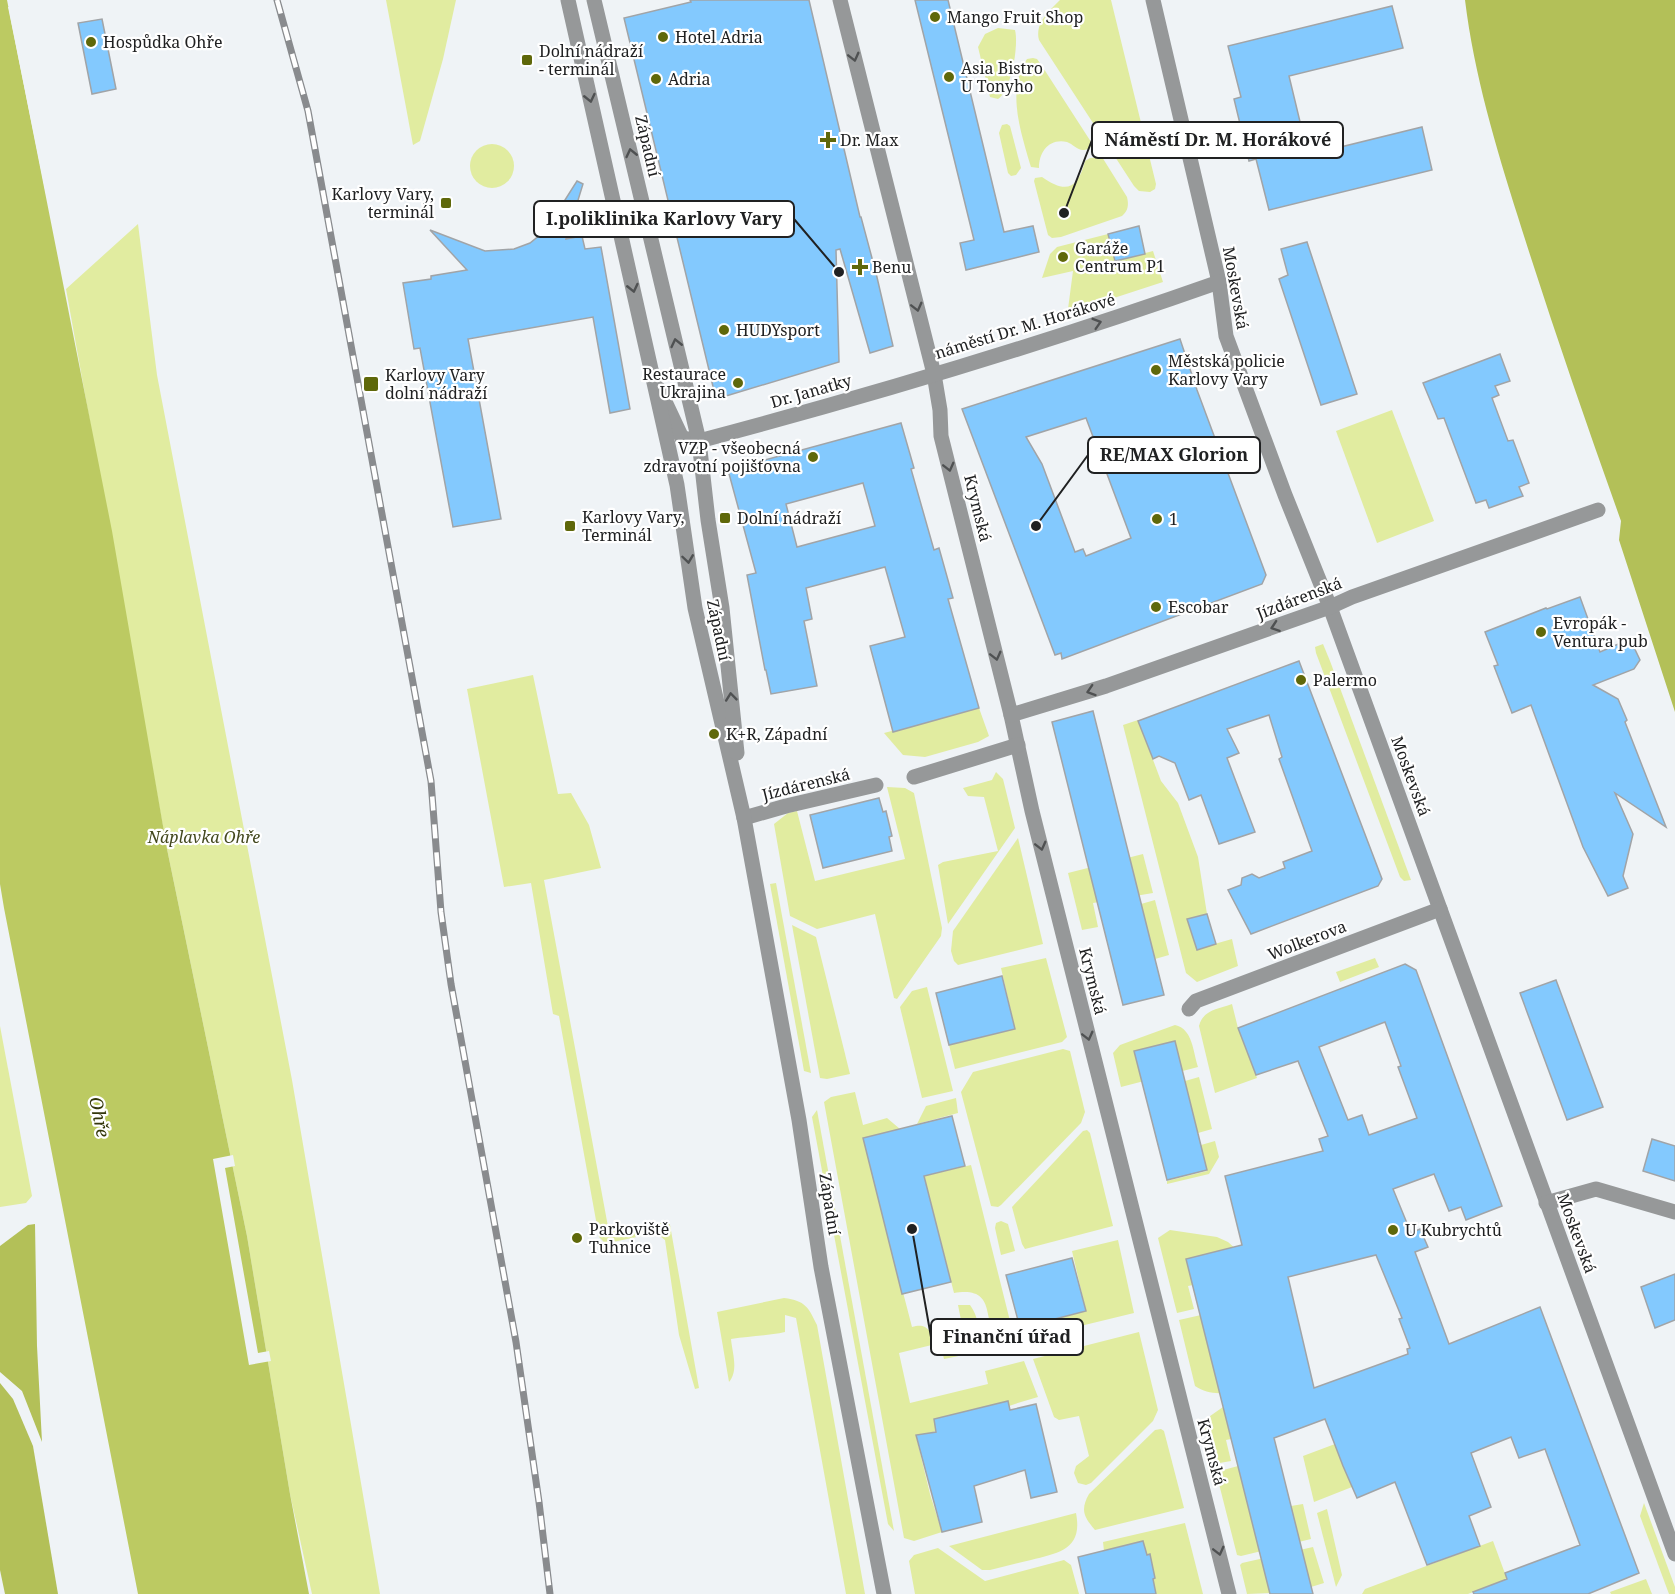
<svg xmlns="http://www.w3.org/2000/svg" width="1675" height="1594" viewBox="0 0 1675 1594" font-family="'Noto Serif',serif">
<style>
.green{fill:#e1eca0}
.forest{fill:#b3c058}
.water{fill:#bcca62}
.pier{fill:#eff3f6}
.building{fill:#83c9fe;stroke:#a1a4a7;stroke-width:1.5;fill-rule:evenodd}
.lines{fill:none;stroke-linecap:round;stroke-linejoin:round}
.minor{stroke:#969899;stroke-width:15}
.tertiary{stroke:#969899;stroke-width:15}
.rail-casing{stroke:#898b8e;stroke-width:7}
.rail{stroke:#fff;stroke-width:4.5;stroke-dasharray:14;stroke-linecap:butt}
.oneway{stroke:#4f5152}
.poi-dot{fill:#5f680a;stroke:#fff;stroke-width:2}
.labels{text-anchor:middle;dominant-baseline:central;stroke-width:4.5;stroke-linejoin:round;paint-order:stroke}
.poi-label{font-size:16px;fill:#202122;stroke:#fff;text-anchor:start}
.street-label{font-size:16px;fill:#202122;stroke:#fff}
.park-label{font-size:16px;font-style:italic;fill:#43481e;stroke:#fff}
.water-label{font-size:18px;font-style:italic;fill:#33370b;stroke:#fff}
.leader{fill:none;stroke:#202122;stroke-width:2}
.callout-dot{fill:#202122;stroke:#fff;stroke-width:2}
.callout{fill:#fff;stroke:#202122;stroke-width:2}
.callout-label{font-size:18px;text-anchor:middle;font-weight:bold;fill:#202122}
</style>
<rect width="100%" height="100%" fill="#eff3f6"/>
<!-- green -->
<g class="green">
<polygon points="386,0 456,0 443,59 420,141 413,145"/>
<path d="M 1060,0 L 1111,0 L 1156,184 L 1155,189 L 1150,192 L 1139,191 L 1134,186 L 1039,40 C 1035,23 1048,12 1060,0 Z"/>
<path d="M 998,28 L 1015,30 C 1019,46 1011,90 998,99 L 990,97 L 978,47 L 985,34 Z"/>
<path d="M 1033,58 L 1037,59 L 1042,66 L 1093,145 C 1090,147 1088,150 1084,150 C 1078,151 1073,144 1067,142 C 1049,138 1039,152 1039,168 L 1031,167 L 1030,164 C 1021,132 1006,90 1027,59 Z"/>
<polygon points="1007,124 1010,126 1021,168 1016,175 1011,176 1008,173 999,133 1002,125"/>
<circle cx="492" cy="166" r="22"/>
<path d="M 1102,157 L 1127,197 C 1129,205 1128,211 1122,216 L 1061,237 L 1052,238 L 1048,235 L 1034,181 L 1035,178 L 1042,177 C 1066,194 1078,189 1085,161 L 1090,158 Z"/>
<polygon points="138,224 157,375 292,1080 380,1594 312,1594 290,1494 247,1236 167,849 66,289"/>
<polygon points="1108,234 1115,261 1153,251 1163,282 1074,311 1068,309 1073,271 1042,278 1050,254 1057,247"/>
<polygon points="1392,410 1434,521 1377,543 1336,431"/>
<polygon points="1323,644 1330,661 1411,880 1404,881 1400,877 1316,653 1315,647"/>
<polygon points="533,675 558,794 571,793 589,825 601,868 544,880 609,1232 668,1222 670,1225 699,1388 695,1389 679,1335 665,1240 656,1233 608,1243 604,1242 599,1237 559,1016 553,1014 531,883 504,887 467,689"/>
<polygon points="979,708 989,736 978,742 925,757 903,755 884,733"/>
<polygon points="1138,720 1161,781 1178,803 1198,857 1207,914 1187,919 1197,949 1232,939 1238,966 1197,982 1186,973 1123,725"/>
<polygon points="996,772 1003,779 1015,828 948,924 938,865 943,862 998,851 984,797 968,796 963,788 992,780"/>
<polygon points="887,787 905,788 914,793 942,928 941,936 897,999 894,998 875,914 817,929 790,916 774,824 788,813 797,811 815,881 905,859"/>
<polygon points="1018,838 1043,944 958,965 954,961 951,951 953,931"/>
<polygon points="1143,854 1153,893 1093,903 1098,927 1082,930 1068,873"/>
<polygon points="776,883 811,1073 804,1071 770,884"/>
<polygon points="1155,900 1169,955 1155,959 1141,904"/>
<polygon points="792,925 816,937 850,1074 827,1079 820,1078"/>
<polygon points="1046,958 1067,1037 1062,1042 955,1069 949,1045 1015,1029 1001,968"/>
<polygon points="1375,958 1379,967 1340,982 1336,972"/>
<polygon points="927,987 953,1091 922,1098 900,1007 912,991"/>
<path d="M 1232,1004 L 1238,1028 L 1257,1078 L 1215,1093 L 1199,1026 C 1203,1010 1218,1009 1232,1004 Z"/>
<path d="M 1175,1025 C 1193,1029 1193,1052 1198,1067 L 1121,1087 L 1113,1053 L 1120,1045 Z"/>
<polygon points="0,1026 32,1196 26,1203 0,1207"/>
<polygon points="1063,1049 1070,1051 1085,1112 1081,1123 1001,1205 998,1207 991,1206 961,1092 973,1072"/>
<polygon points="1199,1077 1212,1129 1198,1133 1185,1081"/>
<path d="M 855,1092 L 863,1125 L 887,1118 L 900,1129 L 863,1138 L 912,1327 C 920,1325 925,1325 930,1332 L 962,1325 L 958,1305 L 970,1305 C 979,1317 986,1345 968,1353 C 961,1356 952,1357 944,1359 L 940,1343 L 899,1353 L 910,1403 L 988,1384 L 985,1371 L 1024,1361 L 1038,1397 C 997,1408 958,1427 916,1436 L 930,1494 L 942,1532 L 914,1541 L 904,1538 L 824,1102 L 831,1097 Z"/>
<polygon points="956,1098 958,1113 917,1124 926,1106"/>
<polygon points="817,1110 894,1531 888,1524 812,1117"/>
<polygon points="1087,1130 1090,1133 1113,1226 1025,1249 1022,1244 1012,1207 1083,1131"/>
<polygon points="1215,1141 1219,1157 1209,1174 1167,1184 1167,1181 1207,1171 1201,1145"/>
<path d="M 971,1165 L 1012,1329 L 1018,1345 L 1016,1347 C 1010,1345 1003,1343 999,1339 C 980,1322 999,1286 954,1293 L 924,1176 Z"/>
<polygon points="1001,1221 1008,1224 1015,1251 1001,1255 995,1228 996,1223"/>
<polygon points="1170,1230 1217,1237 1228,1242 1238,1251 1234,1278 1227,1249 1186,1259 1193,1285 1188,1286 1194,1309 1177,1313 1158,1238"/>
<polygon points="1118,1240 1134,1313 1027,1339 1020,1328 1086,1311 1072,1251"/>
<path d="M 784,1298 C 806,1301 808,1307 817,1325 L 865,1594 L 846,1594 L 796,1318 L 785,1315 L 785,1332 C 767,1336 749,1336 731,1339 C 732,1352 739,1370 729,1382 L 717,1312 Z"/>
<path d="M 1201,1315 L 1261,1385 C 1239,1390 1215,1400 1195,1386 L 1179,1320 Z"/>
<polygon points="1139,1332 1158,1410 1153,1421 1091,1483 1086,1485 1078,1483 1074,1473 1076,1466 1089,1456 1079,1416 1059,1420 1054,1417 1033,1359"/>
<polygon points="1223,1407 1231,1439 1226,1440 1231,1461 1214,1464 1203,1421"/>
<path d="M 1161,1429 L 1164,1431 L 1184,1508 L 1095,1530 C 1084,1517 1080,1510 1089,1494 L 1155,1430 Z"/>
<polygon points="1335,1444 1352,1487 1314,1502 1303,1456"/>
<polygon points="1238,1466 1257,1542 1298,1533 1291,1506 1303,1504 1311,1539 1241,1556 1237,1555 1216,1472"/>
<polygon points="1644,1503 1675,1587 1675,1594 1669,1594 1640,1516"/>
<polygon points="1327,1509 1342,1575 1336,1587 1317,1513"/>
<path d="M 1076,1513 C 1083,1549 1060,1553 1031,1560 C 1017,1563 1004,1567 990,1570 L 982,1570 L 949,1546 Z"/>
<polygon points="1185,1523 1203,1594 1156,1594 1153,1579 1155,1578 1150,1555 1147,1555 1143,1541 1104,1551 1103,1542"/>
<polygon points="1493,1541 1507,1579 1468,1594 1362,1594 1365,1589"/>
<polygon points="1313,1547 1324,1583 1311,1587 1264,1568 1270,1593 1247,1594 1240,1565 1242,1563"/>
<polygon points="938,1548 985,1581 1064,1560 1071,1565 1079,1594 915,1594 909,1561 914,1555"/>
<polygon points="1646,1579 1652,1594 1611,1594 1610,1592"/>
</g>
<!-- forest -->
<g class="forest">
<path d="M 1465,0 L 1675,0 L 1675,712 L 1619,540 L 1621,521 C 1585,420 1550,319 1518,217 C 1496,147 1474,74 1465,0 Z"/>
<polygon points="35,1224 37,1346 42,1442 22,1391 0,1372 0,1246 28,1225"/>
<polygon points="0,1383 13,1399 33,1446 58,1594 5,1594 0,1570"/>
</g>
<!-- water -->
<polygon class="water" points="0,0 7,0 112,531 167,849 247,1236 290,1494 309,1594 138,1594 4,908 0,884"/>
<!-- pier -->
<g class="pier">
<polygon points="8,7 11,7 49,194 46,194"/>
<polygon points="233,1155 235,1166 225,1168 258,1353 269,1351 271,1361 249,1365 213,1159"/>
</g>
<!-- building -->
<g class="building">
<polygon points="690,0 809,0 860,217 861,217 876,273 893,346 870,353 840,249 836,250 839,362 716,399 624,18 691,2"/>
<polygon points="915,0 948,0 1004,232 1033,226 1039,252 966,270 960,243 974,240"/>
<polygon points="1392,6 1403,48 1289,76 1308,155 1422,127 1432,170 1269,210 1256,159 1249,161 1234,99 1241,97 1228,46"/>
<polygon points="102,19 116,89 92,94 78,23"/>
<polygon points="577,181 583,184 566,239 582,236 585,249 601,247 630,409 610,413 593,317 468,339 501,519 453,527 420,348 414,349 403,283 431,279 431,276 467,270 430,230 485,251 514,249 530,243 546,230"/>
<polygon points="1139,226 1145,254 1115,261 1108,234"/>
<polygon points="1307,242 1357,394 1321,405 1279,279 1288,275 1281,249"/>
<path d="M 1180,339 L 1197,390 L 1266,575 L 1262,584 L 1062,659 L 1061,653 L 1055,655 L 962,409 ZM 1086,418 L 1131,538 L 1086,556 L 1083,549 L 1075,552 L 1042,464 L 1026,437 Z"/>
<polygon points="1500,354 1510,381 1495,386 1499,395 1492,398 1508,441 1513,440 1529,483 1519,487 1523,496 1489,508 1486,500 1476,503 1444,418 1438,419 1423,383"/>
<path d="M 901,423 L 914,468 L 911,469 L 934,550 L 939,548 L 953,598 L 948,599 L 979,708 L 893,732 L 870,646 L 905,637 L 885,567 L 806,588 L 812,619 L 804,621 L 817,686 L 771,694 L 766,670 L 765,670 L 747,575 L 756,573 L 728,470 ZM 863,483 L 875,526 L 797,547 L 786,504 Z"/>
<polygon points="1580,597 1600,652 1630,639 1640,660 1634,669 1593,685 1618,699 1627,720 1625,722 1666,827 1615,793 1633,834 1623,876 1628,888 1608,896 1583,847 1531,705 1512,713 1494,666 1498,665 1485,632 1546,608 1547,609"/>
<polygon points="1299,661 1382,879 1378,886 1251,934 1228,890 1241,885 1242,878 1252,874 1259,878 1285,868 1283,862 1312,851 1279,759 1282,757 1269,715 1227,729 1239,753 1227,758 1255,832 1219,844 1201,795 1189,800 1175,763 1159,756 1153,759 1138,721"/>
<polygon points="1093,711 1164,995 1123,1005 1052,722"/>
<polygon points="879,798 883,812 886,811 892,836 889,837 892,851 823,868 810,815"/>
<polygon points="1207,914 1216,944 1197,950 1187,919"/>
<path d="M 1405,964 L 1416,970 L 1502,1206 L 1466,1220 L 1461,1207 L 1449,1211 L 1434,1174 L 1393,1189 L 1411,1233 L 1420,1229 L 1428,1247 L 1415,1252 L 1449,1344 L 1540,1307 L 1639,1573 L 1588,1594 L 1474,1594 L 1473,1592 L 1507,1579 L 1505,1573 L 1580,1545 L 1545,1449 L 1519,1458 L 1511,1437 L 1471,1453 L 1491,1507 L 1469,1516 L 1480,1546 L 1427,1565 L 1395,1482 L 1357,1498 L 1343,1466 L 1325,1419 L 1274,1438 L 1313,1594 L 1270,1594 L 1186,1259 L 1242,1245 L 1225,1176 L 1323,1151 L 1319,1139 L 1328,1136 L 1298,1061 L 1256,1075 L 1238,1028 ZM 1385,1022 L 1401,1066 L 1398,1067 L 1417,1118 L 1369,1135 L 1362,1115 L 1348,1120 L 1319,1047 ZM 1376,1255 L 1402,1318 L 1399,1319 L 1410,1348 L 1407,1349 L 1408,1354 L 1314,1388 L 1288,1277 Z"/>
<polygon points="1002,976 1015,1029 949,1045 936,993"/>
<polygon points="1556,980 1603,1107 1567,1120 1520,993"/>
<polygon points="1175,1041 1207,1170 1167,1180 1134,1051"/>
<polygon points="952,1116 965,1166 924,1176 951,1282 902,1294 863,1138"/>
<polygon points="1652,1139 1675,1146 1675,1181 1643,1171"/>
<polygon points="1072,1258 1086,1311 1020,1328 1006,1275"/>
<polygon points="1675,1274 1675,1320 1655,1328 1641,1287"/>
<polygon points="1008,1401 1010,1410 1036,1404 1057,1492 1031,1498 1025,1470 974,1486 982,1522 942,1532 916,1435 936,1432 934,1419"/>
<polygon points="1143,1541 1147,1555 1150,1554 1155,1578 1153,1579 1156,1594 1086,1594 1078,1557"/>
</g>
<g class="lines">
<!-- minor -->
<g class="minor">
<polyline points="840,0 934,374 940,410 941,436 1011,715 1032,811 1229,1594"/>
<polyline points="1153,0 1219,282 1226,336 1285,495 1330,607 1675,1554"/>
<path d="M 659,389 L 682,438 L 699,441 C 873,395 1049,342 1219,282"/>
<polyline points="1011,715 1106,686 1330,607 1352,597 1598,510"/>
<polyline points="914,777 1018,745"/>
<polyline points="744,818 786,806 876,785"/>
<polyline points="1189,1009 1196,1001 1440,909"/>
<polyline points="1546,1203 1596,1189 1675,1212"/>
</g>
<!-- tertiary -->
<g class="tertiary">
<polyline points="568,0 677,485 695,608 744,818 799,1120 821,1267 884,1594"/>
<polyline points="594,0 699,441 708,520 722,608 737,753"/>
</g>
<defs>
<polyline id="rail" points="277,0 308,111 431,781 441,912 451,984 516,1342 539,1502 550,1594"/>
</defs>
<!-- rail casing -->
<use href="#rail" class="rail-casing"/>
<!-- rail -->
<use href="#rail" class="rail"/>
</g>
<!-- one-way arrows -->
<defs><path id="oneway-chevron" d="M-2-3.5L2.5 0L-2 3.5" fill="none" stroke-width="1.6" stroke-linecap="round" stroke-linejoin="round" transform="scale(1.5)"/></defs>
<g class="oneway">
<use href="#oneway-chevron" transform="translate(854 57) rotate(76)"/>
<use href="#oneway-chevron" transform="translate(590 98) rotate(77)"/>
<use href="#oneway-chevron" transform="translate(631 153) rotate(-103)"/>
<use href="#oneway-chevron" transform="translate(633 288) rotate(77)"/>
<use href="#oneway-chevron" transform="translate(917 307) rotate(76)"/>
<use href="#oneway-chevron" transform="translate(1097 323) rotate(-17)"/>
<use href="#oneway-chevron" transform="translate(676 343) rotate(-103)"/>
<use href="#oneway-chevron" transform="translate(949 467) rotate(76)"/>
<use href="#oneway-chevron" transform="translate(688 559) rotate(82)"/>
<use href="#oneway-chevron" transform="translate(1275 627) rotate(161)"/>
<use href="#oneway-chevron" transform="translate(996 656) rotate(76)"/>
<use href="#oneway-chevron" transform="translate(1091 691) rotate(162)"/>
<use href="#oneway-chevron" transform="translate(731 697) rotate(-96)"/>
<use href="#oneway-chevron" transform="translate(1041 846) rotate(76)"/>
<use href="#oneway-chevron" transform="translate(1088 1036) rotate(76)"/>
<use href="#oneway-chevron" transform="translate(1219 1551) rotate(76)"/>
</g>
<!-- markers -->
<g class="poi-dot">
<circle cx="935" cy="17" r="6"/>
<circle cx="663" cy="37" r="6"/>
<circle cx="91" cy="42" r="6"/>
<rect x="521" y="54" width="12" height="12" rx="3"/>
<circle cx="949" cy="77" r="6"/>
<circle cx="656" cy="79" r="6"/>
<path d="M825 131h6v6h6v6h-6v6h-6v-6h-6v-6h6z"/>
<rect x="440" y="197" width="12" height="12" rx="3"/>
<circle cx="1063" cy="257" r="6"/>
<path d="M857 258h6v6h6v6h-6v6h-6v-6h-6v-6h6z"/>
<circle cx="724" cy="330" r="6"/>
<circle cx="1156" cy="370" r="6"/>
<circle cx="738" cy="383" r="6"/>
<rect x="363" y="376" width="16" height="16" rx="3"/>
<circle cx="813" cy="457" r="6"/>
<rect x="719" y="512" width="12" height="12" rx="3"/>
<circle cx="1157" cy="519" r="6"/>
<rect x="564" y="520" width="12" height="12" rx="3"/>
<circle cx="1156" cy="607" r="6"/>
<circle cx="1541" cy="632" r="6"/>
<circle cx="1301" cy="680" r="6"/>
<circle cx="714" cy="734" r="6"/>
<circle cx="1393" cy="1230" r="6"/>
<circle cx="577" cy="1238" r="6"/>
</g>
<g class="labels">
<!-- poi labels -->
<g class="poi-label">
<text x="947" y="17">Mango Fruit Shop</text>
<text x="675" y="37">Hotel Adria</text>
<text x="103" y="42">Hospůdka Ohře</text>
<text x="539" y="51">Dolní nádraží<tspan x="539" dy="18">- terminál</tspan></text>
<text x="961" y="68">Asia Bistro<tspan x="961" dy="18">U Tonyho</tspan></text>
<text x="668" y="79">Adria</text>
<text x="840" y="140">Dr. Max</text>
<text x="434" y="194" text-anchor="end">Karlovy Vary,<tspan x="434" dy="18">terminál</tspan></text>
<text x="1075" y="248">Garáže<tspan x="1075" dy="18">Centrum P1</tspan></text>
<text x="872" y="267">Benu</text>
<text x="736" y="330">HUDYsport</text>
<text x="1168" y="361">Městská policie<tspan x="1168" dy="18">Karlovy Vary</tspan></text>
<text x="726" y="374" text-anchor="end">Restaurace<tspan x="726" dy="18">Ukrajina</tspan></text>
<text x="385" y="375">Karlovy Vary<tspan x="385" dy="18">dolní nádraží</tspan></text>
<text x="801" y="448" text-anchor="end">VZP - všeobecná<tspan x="801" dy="18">zdravotní pojišťovna</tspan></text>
<text x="582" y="517">Karlovy Vary,<tspan x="582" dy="18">Terminál</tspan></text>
<text x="737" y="518">Dolní nádraží</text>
<text x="1169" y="519">1</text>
<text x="1168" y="607">Escobar</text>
<text x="1553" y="623">Evropák -<tspan x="1553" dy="18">Ventura pub</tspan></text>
<text x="1313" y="680">Palermo</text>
<text x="726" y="734">K+R, Západní</text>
<text x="589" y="1229">Parkoviště<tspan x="589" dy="18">Tuhnice</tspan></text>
<text x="1405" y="1230">U Kubrychtů</text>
</g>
<!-- street labels -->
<g class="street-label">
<text transform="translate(648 146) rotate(77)">Západní</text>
<text transform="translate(1236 288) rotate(80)">Moskevská</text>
<text transform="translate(1025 326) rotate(-17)">náměstí Dr. M. Horákové</text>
<text transform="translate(811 391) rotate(-16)">Dr. Janatky</text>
<text transform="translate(978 508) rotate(76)">Krymská</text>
<text transform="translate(1299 598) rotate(-21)">Jízdárenská</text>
<text transform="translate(719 630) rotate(78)">Západní</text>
<text transform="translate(1411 776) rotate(70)">Moskevská</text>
<text transform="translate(806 784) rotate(-14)">Jízdárenská</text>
<text transform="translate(1307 940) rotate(-21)">Wolkerova</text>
<text transform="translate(1093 981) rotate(76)">Krymská</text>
<text transform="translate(830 1204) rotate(81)">Západní</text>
<text transform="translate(1577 1233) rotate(70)">Moskevská</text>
<text transform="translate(1212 1452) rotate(75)">Krymská</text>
</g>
<!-- park labels -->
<g class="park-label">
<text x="204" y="837">Náplavka Ohře</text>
</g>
<!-- water labels -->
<g class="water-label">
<text transform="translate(100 1117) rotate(78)">Ohře</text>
</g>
</g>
<!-- callouts -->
<path class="leader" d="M1064 213L1092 140M839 272L794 219M1036 526L1088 455M912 1229L931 1337"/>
<g class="callout-dot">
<circle cx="1064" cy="213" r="6"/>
<circle cx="839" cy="272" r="6"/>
<circle cx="1036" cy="526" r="6"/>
<circle cx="912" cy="1229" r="6"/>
</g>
<g class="callout">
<rect x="1092" y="122" width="251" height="36" rx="6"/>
<rect x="534" y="201" width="260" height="36" rx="6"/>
<rect x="1088" y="437" width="172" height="36" rx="6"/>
<rect x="931" y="1319" width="152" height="36" rx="6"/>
</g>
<g class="callout-label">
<text x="1218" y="146">Náměstí Dr. M. Horákové</text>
<text x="664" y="225">I.poliklinika Karlovy Vary</text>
<text x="1174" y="461">RE/MAX Glorion</text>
<text x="1007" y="1343">Finanční úřad</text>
</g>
</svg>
